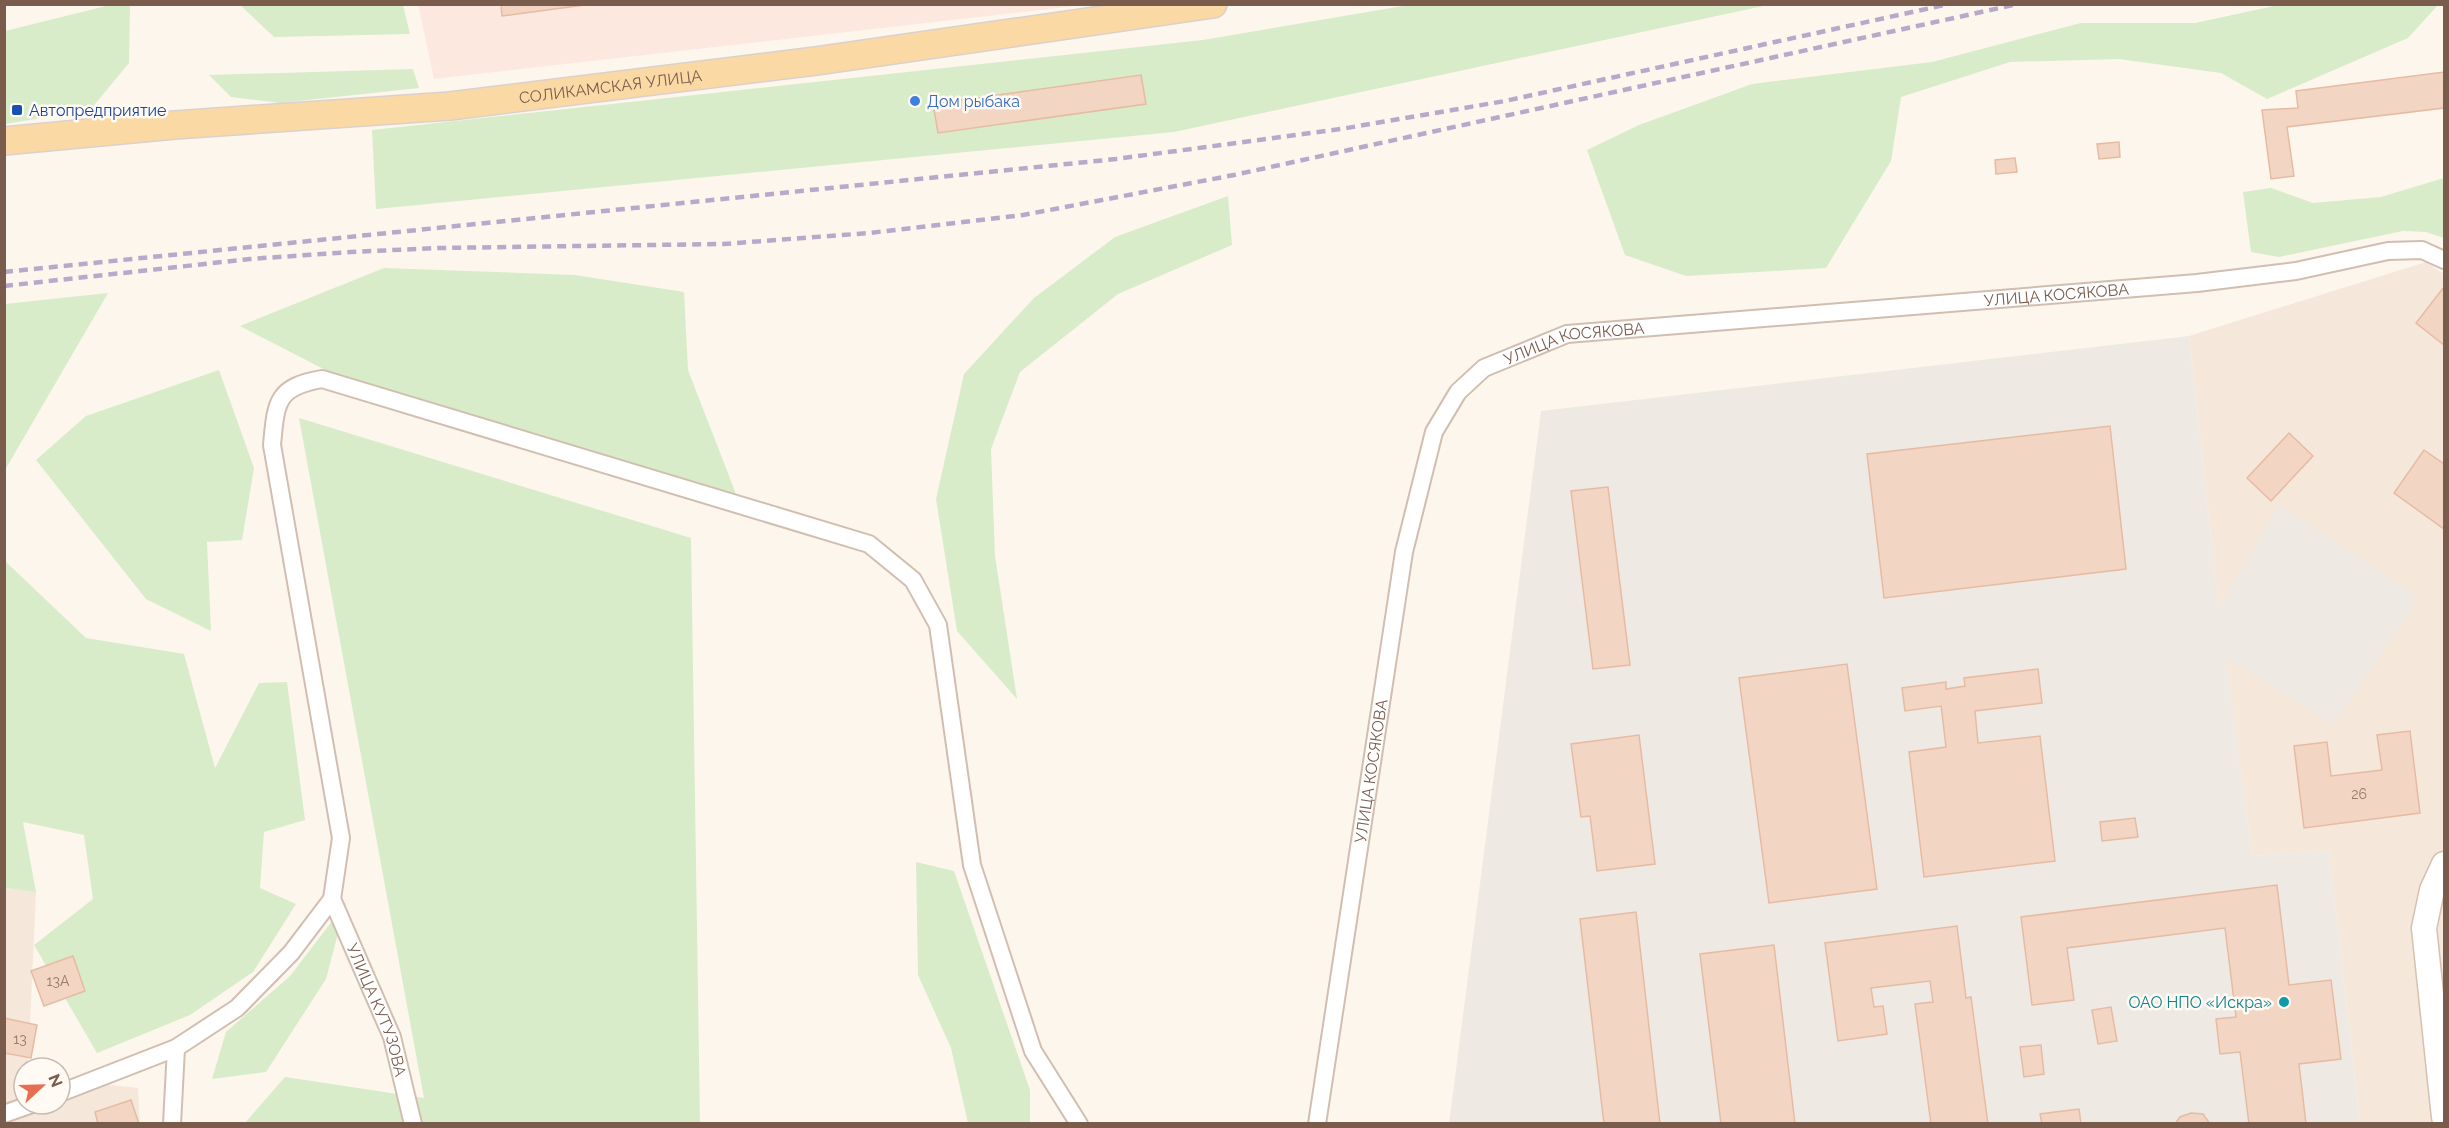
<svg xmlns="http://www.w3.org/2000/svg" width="2449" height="1128" viewBox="0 0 2449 1128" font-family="Raleway,sans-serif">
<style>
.residential{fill:#f5e8da}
.commercial{fill:#fde8e0}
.industrial{fill:#efe9e4}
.green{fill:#d8ecc9}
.building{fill:#f3d5c3;stroke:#e6bba3;stroke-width:1.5}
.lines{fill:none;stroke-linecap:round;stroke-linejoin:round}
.street-casing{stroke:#d1beb0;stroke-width:20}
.secondary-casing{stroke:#d6c0b0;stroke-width:27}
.primary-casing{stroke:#dad1cd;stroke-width:30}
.street{stroke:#fff;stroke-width:16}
.secondary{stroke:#fff;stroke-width:24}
.primary{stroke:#fbd9a5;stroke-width:27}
.rail{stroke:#b9a8c9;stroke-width:4.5;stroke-dasharray:9 6;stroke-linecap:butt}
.shop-dot{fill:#3f7fe0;stroke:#fffaf3;stroke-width:2}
.transit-dot{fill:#1a4fb4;stroke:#fffaf3;stroke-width:2}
.culture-dot{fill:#0f9aa8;stroke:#fffaf3;stroke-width:2}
.labels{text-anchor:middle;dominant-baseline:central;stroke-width:5;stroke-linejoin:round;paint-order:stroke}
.number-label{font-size:14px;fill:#987a6a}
.street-label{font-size:16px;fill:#7a5c4d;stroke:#fffaf3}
.shop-label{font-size:16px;fill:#366cbe;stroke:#fffaf3;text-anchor:start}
.transit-label{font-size:16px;fill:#164399;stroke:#fffaf3;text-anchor:start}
.culture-label{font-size:16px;fill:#0d838f;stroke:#fffaf3;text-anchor:end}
</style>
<rect width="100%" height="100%" fill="#fdf6ec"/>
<!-- residential -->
<g class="residential">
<polygon points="2426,262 2444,274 2444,1123 2360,1123 2329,851 2252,856 2219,609 2189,336"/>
<polygon points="5,888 36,892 28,1068 24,1068 24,1104 60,1104 60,1079 138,1088 140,1123 5,1124"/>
</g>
<!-- commercial -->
<polygon class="commercial" points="418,4 1085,5 434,79"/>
<!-- industrial -->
<polygon class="industrial" points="2189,336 2219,608 2279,505 2419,598 2333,724 2226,658 2252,856 2329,851 2360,1123 1449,1124 1541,411"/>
<!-- green -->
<g class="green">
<polygon points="114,4 130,5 129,63 90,110 5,124 5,31"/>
<polygon points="240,5 403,5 410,34 274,37"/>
<polygon points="1409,5 1768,5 1174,132 376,209 372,130 1203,40"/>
<polygon points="2279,5 2438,5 2408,38 2267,99 2221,73 2119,59 2010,62 1901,97 1891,161 1826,268 1686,276 1625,255 1587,150 1639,125 1752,84 1932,62 2081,23 2195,23"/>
<polygon points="413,69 419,88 280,103 231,97 209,75"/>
<polygon points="2444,178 2444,238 2426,232 2403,231 2279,257 2251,252 2243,192 2271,188 2313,203 2381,197"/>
<polygon points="1228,196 1232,245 1118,294 1020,372 991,449 995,556 1017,699 957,631 936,499 964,374 1034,298 1115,237"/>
<polygon points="384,268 575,275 684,292 688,370 736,494 339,377 240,326"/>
<polygon points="108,293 5,470 5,304"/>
<polygon points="219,370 254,468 242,540 207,542 211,631 146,599 36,460 86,416"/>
<polygon points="299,418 691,538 700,1123 244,1124 285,1077 424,1098"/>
<polygon points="4,560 86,638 184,654 215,768 259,683 287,682 305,820 264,832 260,888 296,904 253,972 190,1015 97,1053 34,945 93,899 84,835 23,822 36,892 5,888"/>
<polygon points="916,862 954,871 1030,1090 1030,1123 968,1123 951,1048 918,975"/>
<polygon points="346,903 326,979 266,1072 212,1079 226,1032 290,976"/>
</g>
<!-- building -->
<g class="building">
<polygon points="501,4 592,4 502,16"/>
<polygon points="2444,72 2444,108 2287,127 2294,176 2271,179 2262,110 2298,108 2296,91"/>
<polygon points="1141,75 1146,104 938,133 933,104"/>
<polygon points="2119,142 2120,157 2099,159 2097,144"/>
<polygon points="2015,158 2017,172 1996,174 1995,160"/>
<polygon points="2444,287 2444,345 2416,323"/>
<polygon points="2110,426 2126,569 1884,598 1867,454"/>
<polygon points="2289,433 2313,456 2271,501 2247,478"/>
<polygon points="2424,450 2444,464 2444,529 2394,493"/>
<polygon points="1608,487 1630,665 1593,669 1571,491"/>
<polygon points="1847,664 1877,889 1769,903 1739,678"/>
<polygon points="2038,669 2042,703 1975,711 1978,743 2040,736 2055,861 1924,877 1909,752 1946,747 1942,713 1941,706 1905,711 1902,688 1946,682 1946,689 1965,686 1964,678"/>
<polygon points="2410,731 2420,813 2304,828 2294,746 2327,742 2331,776 2382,770 2377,735"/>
<polygon points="1639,735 1655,864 1597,871 1590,816 1581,817 1571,744"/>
<polygon points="2135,818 2138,837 2102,841 2100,822"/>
<polygon points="2277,885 2289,985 2331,980 2341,1059 2299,1064 2306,1124 2249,1124 2240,1052 2220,1054 2216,1019 2236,1017 2225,928 2067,948 2074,1000 2032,1005 2021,917"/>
<polygon points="1636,912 1660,1124 1604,1124 1580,919"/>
<polygon points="1957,926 1966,998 1971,997 1988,1124 1931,1124 1915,1004 1933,1002 1930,981 1871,988 1874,1007 1883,1006 1887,1034 1838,1041 1825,943"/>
<polygon points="1774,945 1795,1124 1721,1124 1700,954"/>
<polygon points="73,956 85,991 44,1006 31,971"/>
<polygon points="2111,1007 2117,1041 2098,1044 2092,1010"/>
<polygon points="4,1018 37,1025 31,1058 4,1053"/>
<polygon points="2041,1045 2044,1074 2024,1077 2020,1047"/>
<polygon points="131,1100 139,1124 98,1124 95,1112"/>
<polygon points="2079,1109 2081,1124 2042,1124 2040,1114"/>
<polygon points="2191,1113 2203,1114 2210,1124 2175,1124 2180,1117"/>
</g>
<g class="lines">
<defs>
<g id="street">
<path id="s1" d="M 332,899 L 392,1037 L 413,1124"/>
<path d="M 60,1093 L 176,1048 L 237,1008 L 291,953 L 332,899 L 341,838 L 272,445 C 276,402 276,387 322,379 L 869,544 L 913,580 L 938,625 L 972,865 L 1033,1051 L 1079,1124"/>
<polyline points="4,1114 32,1104"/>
<polyline points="172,1124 176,1048"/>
<path id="s2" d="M 1317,1124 L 1404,552 L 1434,432 L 1458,392 L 1484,368 L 1567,334 L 2197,283 L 2296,271 L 2388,251 L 2422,250 L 2444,260"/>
</g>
<polyline id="secondary" points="2444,864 2432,890 2424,928 2444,1117"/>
<g id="primary">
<path id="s3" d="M 4,141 L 175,125 L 450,106 L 816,61 L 1213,4"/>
</g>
</defs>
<!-- street casing -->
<use href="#street" class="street-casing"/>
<!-- secondary casing -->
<use href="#secondary" class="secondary-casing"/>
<!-- primary casing -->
<use href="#primary" class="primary-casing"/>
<!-- street -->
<use href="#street" class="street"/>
<!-- secondary -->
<use href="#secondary" class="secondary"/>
<!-- primary -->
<use href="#primary" class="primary"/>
<!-- rail -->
<g class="rail">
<polyline points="4,272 1116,159 1341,129 1505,101 1949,4"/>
<polyline points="4,286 250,259 351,252 438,248 723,244 869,233 1023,215 1234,175 2018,4"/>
</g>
</g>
<!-- markers -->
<circle class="shop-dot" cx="915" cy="101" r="6"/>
<rect class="transit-dot" x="11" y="104" width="12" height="12" rx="3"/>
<circle class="culture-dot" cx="2284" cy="1002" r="6"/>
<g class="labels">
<!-- number labels -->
<g class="number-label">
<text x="2359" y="794">26</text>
<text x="58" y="981">13А</text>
<text x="20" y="1039">13</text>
</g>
<!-- street labels -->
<g class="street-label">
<text stroke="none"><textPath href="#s3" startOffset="609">СОЛИКАМСКАЯ УЛИЦА</textPath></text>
<text stroke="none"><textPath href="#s2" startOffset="1365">УЛИЦА КОСЯКОВА</textPath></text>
<text stroke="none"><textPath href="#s2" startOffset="879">УЛИЦА КОСЯКОВА</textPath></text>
<text stroke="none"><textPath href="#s2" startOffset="357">УЛИЦА КОСЯКОВА</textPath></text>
<text stroke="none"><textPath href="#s1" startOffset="120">УЛИЦА КУТУЗОВА</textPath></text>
</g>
<!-- shop labels -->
<g class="shop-label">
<text x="927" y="101">Дом рыбака</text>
</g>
<!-- transit labels -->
<g class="transit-label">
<text x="29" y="110">Автопредприятие</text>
</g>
<!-- culture labels -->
<g class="culture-label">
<text x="2272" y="1002">ОАО НПО «Искра»</text>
</g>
</g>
<!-- border -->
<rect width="2449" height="1128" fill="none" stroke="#7a5c4d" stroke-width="12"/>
<!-- north arrow -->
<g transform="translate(42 1086) rotate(68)"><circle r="28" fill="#fffaf3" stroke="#cabbb1" stroke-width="1.5"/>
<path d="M0-4.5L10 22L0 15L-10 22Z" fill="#e76f51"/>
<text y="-9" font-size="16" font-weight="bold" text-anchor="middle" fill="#7a5c4d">N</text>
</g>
</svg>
